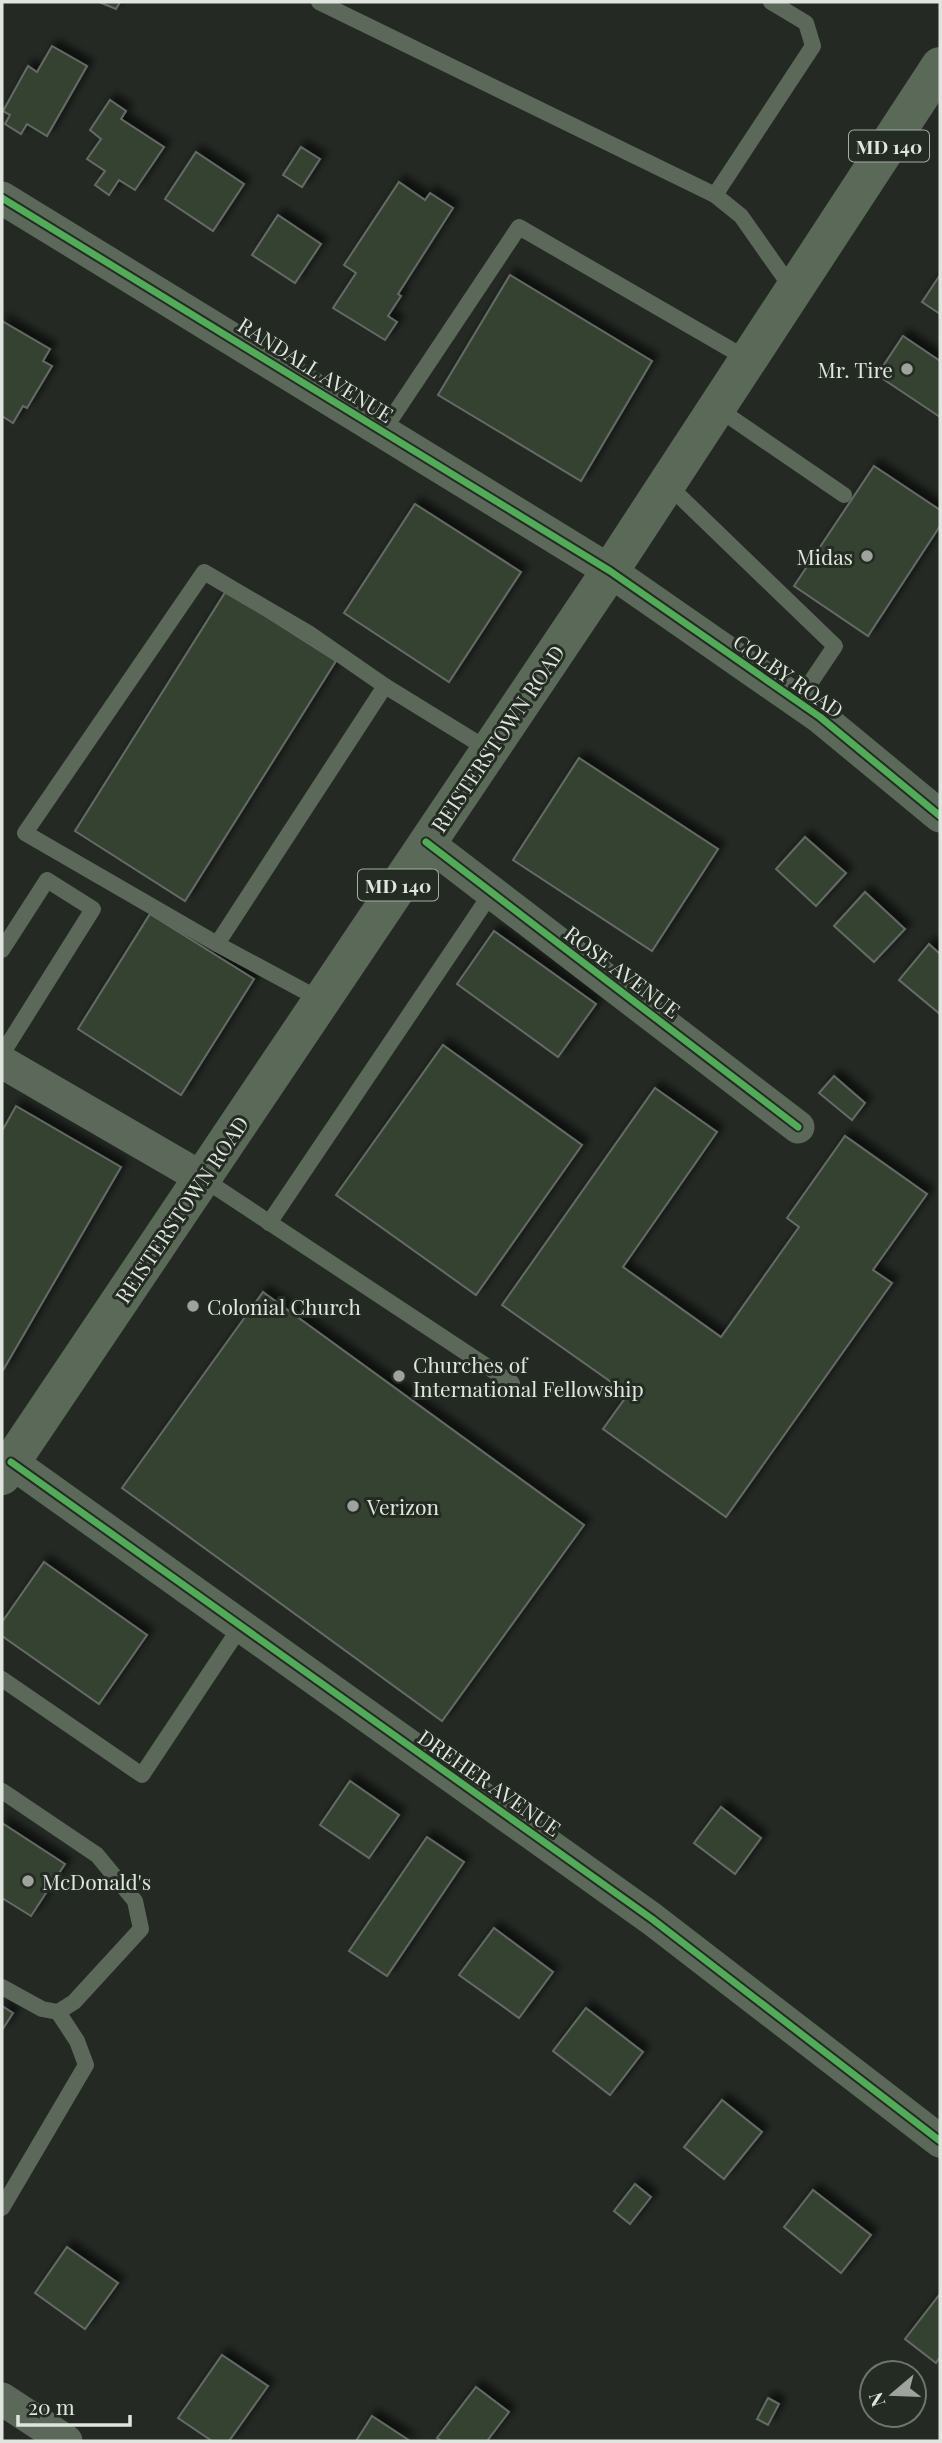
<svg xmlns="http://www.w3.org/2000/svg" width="942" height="2443" viewBox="0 0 942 2443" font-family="'Playfair Display',serif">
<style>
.building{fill:#344233;stroke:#666a66;stroke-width:2;filter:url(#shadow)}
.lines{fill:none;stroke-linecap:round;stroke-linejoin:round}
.lane{stroke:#5c685a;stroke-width:16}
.street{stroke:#5c685a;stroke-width:33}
.primary{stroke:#5b6959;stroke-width:38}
.cycleway-casing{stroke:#232b22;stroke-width:11}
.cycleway{stroke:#51ab58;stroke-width:7}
.poi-dot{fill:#9ea39e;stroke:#232b22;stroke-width:2.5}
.labels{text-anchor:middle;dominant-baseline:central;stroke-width:6;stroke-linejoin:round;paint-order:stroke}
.shield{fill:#232b22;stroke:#a7ada6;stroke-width:2}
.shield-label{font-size:19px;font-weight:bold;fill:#e0e5df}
.street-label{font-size:21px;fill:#e0e5df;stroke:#232b22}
.poi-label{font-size:21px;fill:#e0e5df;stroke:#232b22;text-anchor:start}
</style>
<defs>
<filter id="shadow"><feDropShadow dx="6" dy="-6" stdDeviation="3.5" flood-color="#0009"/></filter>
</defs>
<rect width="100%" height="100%" fill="#242924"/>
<!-- building -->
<g class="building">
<polygon points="99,2 120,2 116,9"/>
<polygon points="52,46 87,66 47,136 27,124 21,134 5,124 10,115 3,111 28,66 37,72"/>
<polygon points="110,100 126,111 121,119 164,147 135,190 119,180 109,195 95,185 105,171 87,159 101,139 90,130"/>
<polygon points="301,147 320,159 302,187 283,175"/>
<polygon points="196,152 244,184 213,231 165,199"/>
<polygon points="399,182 425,200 430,193 453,208 398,294 401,296 388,316 397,322 385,340 333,308 356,273 344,265"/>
<polygon points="278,215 321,244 295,283 252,255"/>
<polygon points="510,275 652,361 581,481 438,395"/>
<polygon points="940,275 940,314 922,302"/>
<polygon points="2,321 50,349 43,361 52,366 27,408 23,406 13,423 2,416"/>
<polygon points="903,336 940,361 940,417 877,375"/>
<polygon points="874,466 940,510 940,526 868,636 794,586"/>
<polygon points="415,504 521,572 449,682 344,613"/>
<polygon points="226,591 336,661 185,901 75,831"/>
<polygon points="579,758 718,849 652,951 513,860"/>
<polygon points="805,837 846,873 816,906 776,869"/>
<polygon points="865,892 905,929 874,962 834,926"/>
<polygon points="150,914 254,979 181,1095 78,1029"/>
<polygon points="494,931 596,1004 558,1057 457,984"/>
<polygon points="929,944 940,954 940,1014 899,980"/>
<polygon points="443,1045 582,1145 476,1295 336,1195"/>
<polygon points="834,1076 865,1103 852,1120 819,1093"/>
<polygon points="655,1088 717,1132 623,1267 721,1337 799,1227 787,1218 845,1136 927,1194 873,1270 892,1283 726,1517 603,1429 628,1394 502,1305"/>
<polygon points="16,1106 121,1167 2,1372 2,1131"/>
<polygon points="263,1292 584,1525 442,1721 122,1488"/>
<polygon points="44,1562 147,1635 99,1704 2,1636 2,1622"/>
<polygon points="350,1781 399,1815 369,1858 320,1825"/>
<polygon points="721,1807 761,1838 735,1874 694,1843"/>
<polygon points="2,1823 65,1864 31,1916 2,1898"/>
<polygon points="427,1837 464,1862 387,1976 349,1951"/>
<polygon points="494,1928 553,1972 519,2018 459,1975"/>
<polygon points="2,2006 13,2013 2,2030"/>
<polygon points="586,2008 643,2052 610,2095 553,2051"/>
<polygon points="722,2100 762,2132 724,2179 684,2147"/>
<polygon points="635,2184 651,2197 630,2224 614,2211"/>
<polygon points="813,2190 871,2235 841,2273 784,2227"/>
<polygon points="67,2247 118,2283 85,2329 35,2293"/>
<polygon points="940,2294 940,2357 936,2363 905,2339"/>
<polygon points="222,2355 268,2386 229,2441 212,2441 178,2418"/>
<polygon points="476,2387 509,2412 487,2441 442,2441 437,2438"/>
<polygon points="768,2398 779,2404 768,2425 757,2419"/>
<polygon points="372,2416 410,2441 356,2441"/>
</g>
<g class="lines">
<!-- lane -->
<g class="lane">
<polyline points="319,2 715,195 741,216 793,290"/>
<polyline points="715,195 813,46 806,23 771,2"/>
<polyline points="717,408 844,495"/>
<polyline points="383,431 519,227 749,360"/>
<polyline points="667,484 835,646 798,701"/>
<polyline points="217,944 25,833 204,572 310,634 385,686"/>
<polyline points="2,950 47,880 93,909 2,1054"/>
<polyline points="321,1000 217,944 385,686 489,750"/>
<polyline points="202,1178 512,1383"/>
<polyline points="269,1223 492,892"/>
<polyline points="2,1679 142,1775 241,1626"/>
<polyline points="2,1791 97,1855 135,1901 141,1929 74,2002 58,2012 42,2009 2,1987"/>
<polyline points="2,2208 86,2065 77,2041 58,2012"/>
</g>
<!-- street -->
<g class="street">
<polyline points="2,198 610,571 820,717 940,816"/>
<polyline points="426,842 798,1127"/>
<polyline points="2,1062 202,1178"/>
<polyline points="11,1462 652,1919 940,2141"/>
<polyline points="2,2399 66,2441"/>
</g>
<!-- primary -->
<polyline class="primary" points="2,1476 610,571 940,66"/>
<defs>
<g id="cycleway">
<polyline points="2,198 610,571 820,717 940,816"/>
<polyline points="426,842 798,1127"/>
<polyline points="11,1462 652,1919 940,2141"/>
</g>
</defs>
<!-- cycleway casing -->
<use href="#cycleway" class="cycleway-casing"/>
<!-- cycleway -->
<use href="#cycleway" class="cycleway"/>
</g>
<!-- markers -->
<g class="poi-dot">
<circle cx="907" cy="369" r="7"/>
<circle cx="867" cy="556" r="7"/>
<circle cx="193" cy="1306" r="7"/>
<circle cx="399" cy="1376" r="7"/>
<circle cx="353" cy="1506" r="7"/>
<circle cx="28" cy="1881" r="7"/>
</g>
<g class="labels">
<!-- shield labels -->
<g class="shield">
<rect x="849" y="130.5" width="80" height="31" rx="5"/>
<rect x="358" y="869.5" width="80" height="31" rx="5"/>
</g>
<g class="shield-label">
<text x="889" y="146">MD 140</text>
<text x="398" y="885">MD 140</text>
</g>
<!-- street labels -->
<g class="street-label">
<text transform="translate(316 369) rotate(32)">RANDALL AVENUE</text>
<text transform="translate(789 675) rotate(35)">COLBY ROAD</text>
<text transform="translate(497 738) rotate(-56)">REISTERSTOWN ROAD</text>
<text transform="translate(623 971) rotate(37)">ROSE AVENUE</text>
<text transform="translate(181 1209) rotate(-56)">REISTERSTOWN ROAD</text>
<text transform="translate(490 1782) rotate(35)">DREHER AVENUE</text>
</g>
<!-- poi labels -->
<g class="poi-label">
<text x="893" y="369" text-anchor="end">Mr. Tire</text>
<text x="853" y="556" text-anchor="end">Midas</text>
<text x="207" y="1306">Colonial Church</text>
<text x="413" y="1364">Churches of<tspan x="413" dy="24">International Fellowship</tspan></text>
<text x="367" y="1506">Verizon</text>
<text x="42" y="1881">McDonald's</text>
</g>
</g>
<!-- border -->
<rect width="942" height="2443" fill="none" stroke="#e0e5df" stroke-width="7"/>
<!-- north arrow -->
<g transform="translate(893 2394) rotate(251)"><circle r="33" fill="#232b22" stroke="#6f756e" stroke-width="2"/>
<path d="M0-5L12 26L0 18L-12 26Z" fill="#9ea39e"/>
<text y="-10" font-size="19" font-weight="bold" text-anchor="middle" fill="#e0e5df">N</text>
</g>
<!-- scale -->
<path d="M18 2415v10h112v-10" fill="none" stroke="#e0e5df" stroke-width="3.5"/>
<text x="28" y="2415" font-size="21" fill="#e0e5df" stroke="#232b22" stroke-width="5" paint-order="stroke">20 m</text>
</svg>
